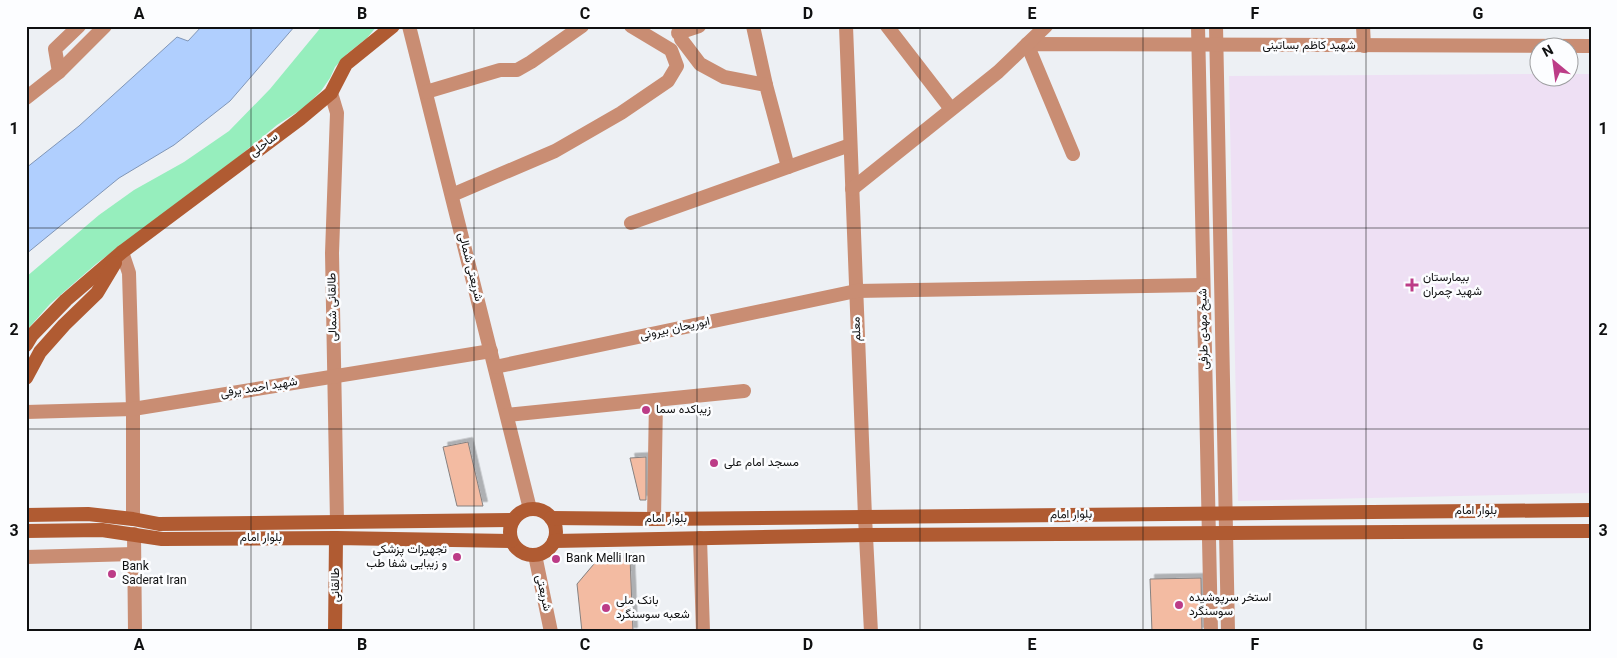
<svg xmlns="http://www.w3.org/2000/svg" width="1617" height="658" viewBox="0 0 1617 658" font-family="Georgia,Vazirmatn,serif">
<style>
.medical{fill:#eee0f4}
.green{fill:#96eebd}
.water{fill:#b0cffe;stroke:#8096b7}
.building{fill:#f3bba2;stroke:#868180;filter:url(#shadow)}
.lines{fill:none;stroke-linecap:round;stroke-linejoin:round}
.minor{stroke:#c98d73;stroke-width:14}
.tertiary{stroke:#c98d73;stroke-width:14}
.secondary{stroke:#b05b32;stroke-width:14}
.grid{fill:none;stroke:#0f1011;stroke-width:1;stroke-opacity:0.55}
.poi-dot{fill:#bc3c87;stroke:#fcfdff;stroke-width:2}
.labels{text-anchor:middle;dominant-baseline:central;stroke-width:5;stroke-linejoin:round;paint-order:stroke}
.street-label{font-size:12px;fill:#0f1011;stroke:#fcfdff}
.poi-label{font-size:12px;fill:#0f1011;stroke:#fcfdff;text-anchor:start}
.neatline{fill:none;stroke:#0f1011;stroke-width:2}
.grid-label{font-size:16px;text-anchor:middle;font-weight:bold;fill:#0f1011}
</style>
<defs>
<filter id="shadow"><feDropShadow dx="4.5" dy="-4.5" stdDeviation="0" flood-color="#0004"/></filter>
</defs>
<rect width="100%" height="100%" fill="#edf0f4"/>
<!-- medical -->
<polygon class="medical" points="1539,74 1540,78 1570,78 1570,74 1591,74 1591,493 1238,501 1229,76"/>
<!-- green -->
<polygon class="green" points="322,26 377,26 367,38 347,54 335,67 330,78 321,91 305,107 277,125 237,158 96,264 50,304 26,331 26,277 99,215 134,190 184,162 229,131 270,89"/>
<!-- water -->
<polygon class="water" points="202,26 295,26 230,101 174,145 119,178 26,254 26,168 79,126 177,37 188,41"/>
<!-- building -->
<g class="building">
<polygon points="468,442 483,506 457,506 443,447"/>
<polygon points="646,457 646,500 640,500 630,458"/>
<polygon points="599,558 630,558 633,632 582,632 577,584"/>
<polygon points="1201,578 1202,632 1152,632 1150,579"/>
</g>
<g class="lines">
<!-- minor -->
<g class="minor">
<polyline points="409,26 530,509"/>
<polyline points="753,26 766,85"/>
<polyline points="846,26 865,517 871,632"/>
<polyline points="887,26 951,109"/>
<polyline points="1198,26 1211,632"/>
<polyline points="1216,26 1228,632"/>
<polyline points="1363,26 1364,46"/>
<polyline points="678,33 699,26"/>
<polyline points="681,39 700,64 724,77 766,85 788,167"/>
<polyline points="59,72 55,49 79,26"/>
<polyline points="426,92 500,70 517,70 531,62 582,26"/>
<polyline points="331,93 337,113 332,253 337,522"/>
<polyline points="26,98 59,72 105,26"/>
<polyline points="1073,154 1027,44 1591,46"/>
<polyline points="852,189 998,72 1046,26"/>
<polyline points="452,195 555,151 621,113 668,81 677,66 671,50 631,26"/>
<polyline points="631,223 850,145"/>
<polyline points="122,252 129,273 133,409 133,519"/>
<polyline points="495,367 856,291 1203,285"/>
<polyline points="26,412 133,409 491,351"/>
<polyline points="507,415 744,391"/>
<polyline points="654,519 656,400"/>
<polyline points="134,534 135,632"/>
<polyline points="700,538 703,632"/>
<polyline points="26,557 134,554"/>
</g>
<!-- tertiary -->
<polyline class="tertiary" points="535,555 551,632"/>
<!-- secondary -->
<g class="secondary">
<polyline points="26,345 32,335 66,300 122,252 300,119 331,93 346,64 393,26"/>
<polyline points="26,378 40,352 64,325 97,293 115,263"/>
<circle cx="533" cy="532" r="23"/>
<polyline points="26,515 88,514 133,519 159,524 513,520"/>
<polyline points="551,518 654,519 1591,510"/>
<polyline points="26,531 102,530 162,539 336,538 511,541"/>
<polyline points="554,541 866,535 1591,531"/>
<polyline points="335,632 336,538"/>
</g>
</g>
<!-- grid -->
<path class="grid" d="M 251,26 L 251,632M 474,26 L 474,632M 697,26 L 697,632M 920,26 L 920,632M 1143,26 L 1143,632M 1366,26 L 1366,632M 26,228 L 1591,228M 26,429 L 1591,429"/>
<!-- markers -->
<g class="poi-dot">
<path d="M1409.5 277.5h5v5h5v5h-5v5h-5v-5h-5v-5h5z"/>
<circle cx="646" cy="410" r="5"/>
<circle cx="714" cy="463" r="5"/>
<circle cx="457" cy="557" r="5"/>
<circle cx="556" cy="559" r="5"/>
<circle cx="112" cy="574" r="5"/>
<circle cx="1179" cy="605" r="5"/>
<circle cx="606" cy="608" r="5"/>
</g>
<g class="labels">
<!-- street labels -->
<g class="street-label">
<text x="1309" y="46">شهید کاظم بساتینی</text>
<text transform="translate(264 145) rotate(-37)">ساحلی</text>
<text transform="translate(470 267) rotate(76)">شریعتی شمالی</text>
<text transform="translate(333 307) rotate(-91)">طالقانی شمالی</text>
<text transform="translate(675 329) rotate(-12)">ابوریحان بیرونی</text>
<text transform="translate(857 329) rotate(-92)">معلم</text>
<text transform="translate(1204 329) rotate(-91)">شیخ مهدی طرفی</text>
<text transform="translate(259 388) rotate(-9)">شهید احمد یرفی</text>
<text x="1476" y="511">بلوار امام</text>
<text transform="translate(1071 515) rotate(-1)">بلوار امام</text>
<text x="666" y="519">بلوار امام</text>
<text x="261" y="538">بلوار امام</text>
<text transform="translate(336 585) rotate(-90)">طالقانی</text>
<text transform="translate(543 593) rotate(77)">شریعتی</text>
</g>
<!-- poi labels -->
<g class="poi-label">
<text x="1423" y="278">بیمارستان<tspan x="1423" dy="14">شهید چمران</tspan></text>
<text x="656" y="410">زیباکده سما</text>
<text x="724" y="463">مسجد امام علی</text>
<text x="447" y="550" text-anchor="end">تجهیزات پزشکی<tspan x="447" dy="14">و زیبایی شفا طب</tspan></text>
<text x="566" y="559">Bank Melli Iran</text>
<text x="122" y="567">Bank<tspan x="122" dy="14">Saderat Iran</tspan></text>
<text x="1189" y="598">استخر سرپوشیده<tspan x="1189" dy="14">سوسنگرد</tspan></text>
<text x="616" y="601">بانک ملی<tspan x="616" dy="14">شعبه سوسنگرد</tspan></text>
</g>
</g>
<!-- border -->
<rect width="1617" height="658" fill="none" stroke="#fcfdff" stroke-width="55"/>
<!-- north arrow -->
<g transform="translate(1554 62) rotate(331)"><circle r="24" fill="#fcfdff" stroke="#9d9ea0"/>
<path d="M0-4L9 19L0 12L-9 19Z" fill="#bc3c87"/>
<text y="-8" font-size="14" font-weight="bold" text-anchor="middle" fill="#0f1011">N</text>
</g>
<rect x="28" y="28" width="1562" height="602" class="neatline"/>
<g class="grid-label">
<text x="139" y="19">A</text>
<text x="362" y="19">B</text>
<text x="585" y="19">C</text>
<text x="808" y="19">D</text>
<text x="1032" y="19">E</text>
<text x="1255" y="19">F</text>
<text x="1478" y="19">G</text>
<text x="14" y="134">1</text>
<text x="1603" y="134">1</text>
<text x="14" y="335">2</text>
<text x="1603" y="335">2</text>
<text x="14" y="536">3</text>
<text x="1603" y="536">3</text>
<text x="139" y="650">A</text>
<text x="362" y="650">B</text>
<text x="585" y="650">C</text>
<text x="808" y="650">D</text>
<text x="1032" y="650">E</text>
<text x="1255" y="650">F</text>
<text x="1478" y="650">G</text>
</g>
</svg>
